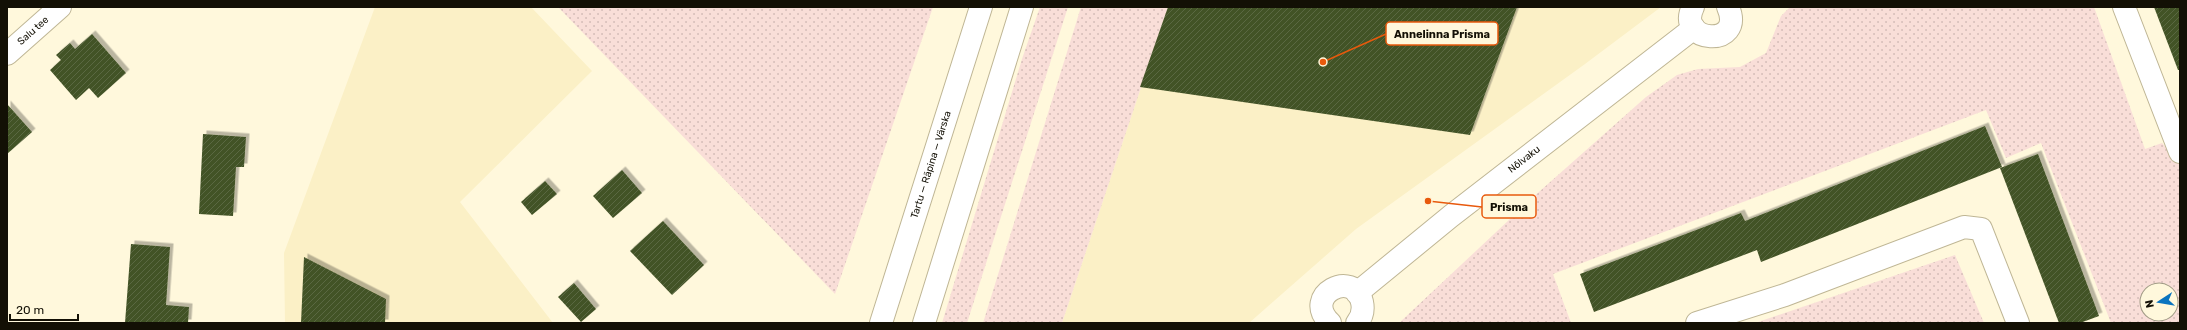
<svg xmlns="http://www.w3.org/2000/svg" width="2187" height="330" viewBox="0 0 2187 330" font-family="Rubik,sans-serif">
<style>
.built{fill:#fbf0c6}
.grass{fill:url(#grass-dots);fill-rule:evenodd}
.building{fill:url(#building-hatch);filter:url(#shadow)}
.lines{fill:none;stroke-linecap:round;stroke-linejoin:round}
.street-casing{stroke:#bfb695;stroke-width:24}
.secondary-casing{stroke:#bfb695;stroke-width:24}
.street{stroke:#fff;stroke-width:22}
.secondary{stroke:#fff;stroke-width:22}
.labels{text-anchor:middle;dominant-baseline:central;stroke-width:4;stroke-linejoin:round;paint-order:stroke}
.street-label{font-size:10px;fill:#131005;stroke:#fff8dc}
.leader{fill:none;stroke:#e8590c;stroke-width:1.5}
.callout-dot{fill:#e8590c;stroke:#fff8dc;stroke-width:1.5}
.callout{fill:#fff8dc;stroke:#e8590c;stroke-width:1.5}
.callout-label{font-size:11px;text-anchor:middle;font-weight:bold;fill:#131005}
</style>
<defs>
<pattern id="grass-dots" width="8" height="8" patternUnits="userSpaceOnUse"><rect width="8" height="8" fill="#f9ded8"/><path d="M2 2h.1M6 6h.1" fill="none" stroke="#d5bdb8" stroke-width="1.8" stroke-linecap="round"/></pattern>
<pattern id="building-hatch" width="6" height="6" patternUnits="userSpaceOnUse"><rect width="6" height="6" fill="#435327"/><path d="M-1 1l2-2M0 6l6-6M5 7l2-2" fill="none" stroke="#5a6743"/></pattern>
<filter id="shadow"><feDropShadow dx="3.5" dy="-3.5" stdDeviation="0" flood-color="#0004"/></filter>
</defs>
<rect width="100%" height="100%" fill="#fff8dc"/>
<!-- built -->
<g class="built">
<polygon points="375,7 531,7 592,71 460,202 553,323 285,323 284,253"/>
<polygon points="1168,7 1661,7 1585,64 1356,229 1249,323 1062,323"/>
</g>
<!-- grass -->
<g class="grass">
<polygon points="558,7 933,7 835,294"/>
<polygon points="1040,7 1068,7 967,323 942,323 1022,59"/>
<polygon points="1081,7 1168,7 1062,323 983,323"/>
<path d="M 1790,7 L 2094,7 L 2145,149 L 2162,143 L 2170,152 L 2180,148 L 2180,323 L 2111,323 L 2041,143 L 2006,158 L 1986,110 L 1553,274 L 1571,323 L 1399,323 L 1540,191 L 1646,97 L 1677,75 L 1698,69 L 1740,67 L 1766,53 L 1781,16 ZM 2147,290 L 2171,290 L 2171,314 L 2147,314 Z"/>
<polygon points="1955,255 1984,323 1755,323"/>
</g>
<!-- building -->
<g class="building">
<polygon points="1168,7 1517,7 1470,135 1140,87"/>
<polygon points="2154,7 2180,7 2180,70 2178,70"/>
<polygon points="92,34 126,73 98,98 89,88 76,100 50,70 61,60 56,55 70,43 75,49"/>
<polygon points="7,104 32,132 7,154"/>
<polygon points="1985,126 2002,167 1761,262 1757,250 1594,312 1580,274 1741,213 1745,221"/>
<polygon points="203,134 246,137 244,167 236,167 233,216 199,214"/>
<polygon points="2038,154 2099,316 2080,323 2059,323 2000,168"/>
<polygon points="622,170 642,193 613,218 593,196"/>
<polygon points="545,181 557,194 532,215 521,202"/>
<polygon points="663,221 704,265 672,295 630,251"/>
<polygon points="131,244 170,247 166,305 189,307 188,323 125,323"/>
<polygon points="304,257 386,299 385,323 301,323"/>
<polygon points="574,283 596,309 581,322 558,297"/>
</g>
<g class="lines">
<defs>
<g id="street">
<polyline points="2124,7 2180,152"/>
<path id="s1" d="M 7,54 L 60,7"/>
<polyline points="1697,323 1785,295 1964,227 1981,229 2018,323"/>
</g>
<g id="secondary">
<path d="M 1693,7 C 1675,43 1746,49 1728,7"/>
<path id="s2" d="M 1357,293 L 1451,216 L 1694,28"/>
<path id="s3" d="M 881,323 L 981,7"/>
<polyline points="924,323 1022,7"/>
<path d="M 1330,323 C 1301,295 1354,268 1362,302 C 1364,311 1362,317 1357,323"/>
</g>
</defs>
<!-- street casing -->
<use href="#street" class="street-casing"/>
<!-- secondary casing -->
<use href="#secondary" class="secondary-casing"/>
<!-- street -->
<use href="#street" class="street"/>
<!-- secondary -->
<use href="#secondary" class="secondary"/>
</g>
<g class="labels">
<!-- street labels -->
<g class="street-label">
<text stroke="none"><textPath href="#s1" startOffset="35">Salu tee</textPath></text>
<text stroke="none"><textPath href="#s2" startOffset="214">Nõlvaku</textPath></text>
<text stroke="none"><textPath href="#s3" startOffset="166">Tartu — Räpina — Värska</textPath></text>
</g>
</g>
<!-- callouts -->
<path class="leader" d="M1323 62L1386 34M1428 201L1482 207"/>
<g class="callout-dot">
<circle cx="1323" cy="62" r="4"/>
<circle cx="1428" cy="201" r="4"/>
</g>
<g class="callout">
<rect x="1386" y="22" width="112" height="23" rx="4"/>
<rect x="1482" y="195" width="54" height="23" rx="4"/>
</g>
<g class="callout-label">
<text x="1442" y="38">Annelinna Prisma</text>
<text x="1509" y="211">Prisma</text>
</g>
<!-- border -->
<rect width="2187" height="330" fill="none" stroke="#131005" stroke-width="16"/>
<!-- north arrow -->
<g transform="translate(2159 302) rotate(258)"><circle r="19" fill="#fff8dc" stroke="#a19b86"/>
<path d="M0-3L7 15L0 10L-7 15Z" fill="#0a74bf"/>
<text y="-6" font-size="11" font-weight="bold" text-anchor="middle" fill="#131005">N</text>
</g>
<!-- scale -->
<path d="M10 314v6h68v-6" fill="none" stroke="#131005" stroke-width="2"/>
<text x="16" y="314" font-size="12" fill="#131005" stroke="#fff8dc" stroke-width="3" paint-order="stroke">20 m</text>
</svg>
